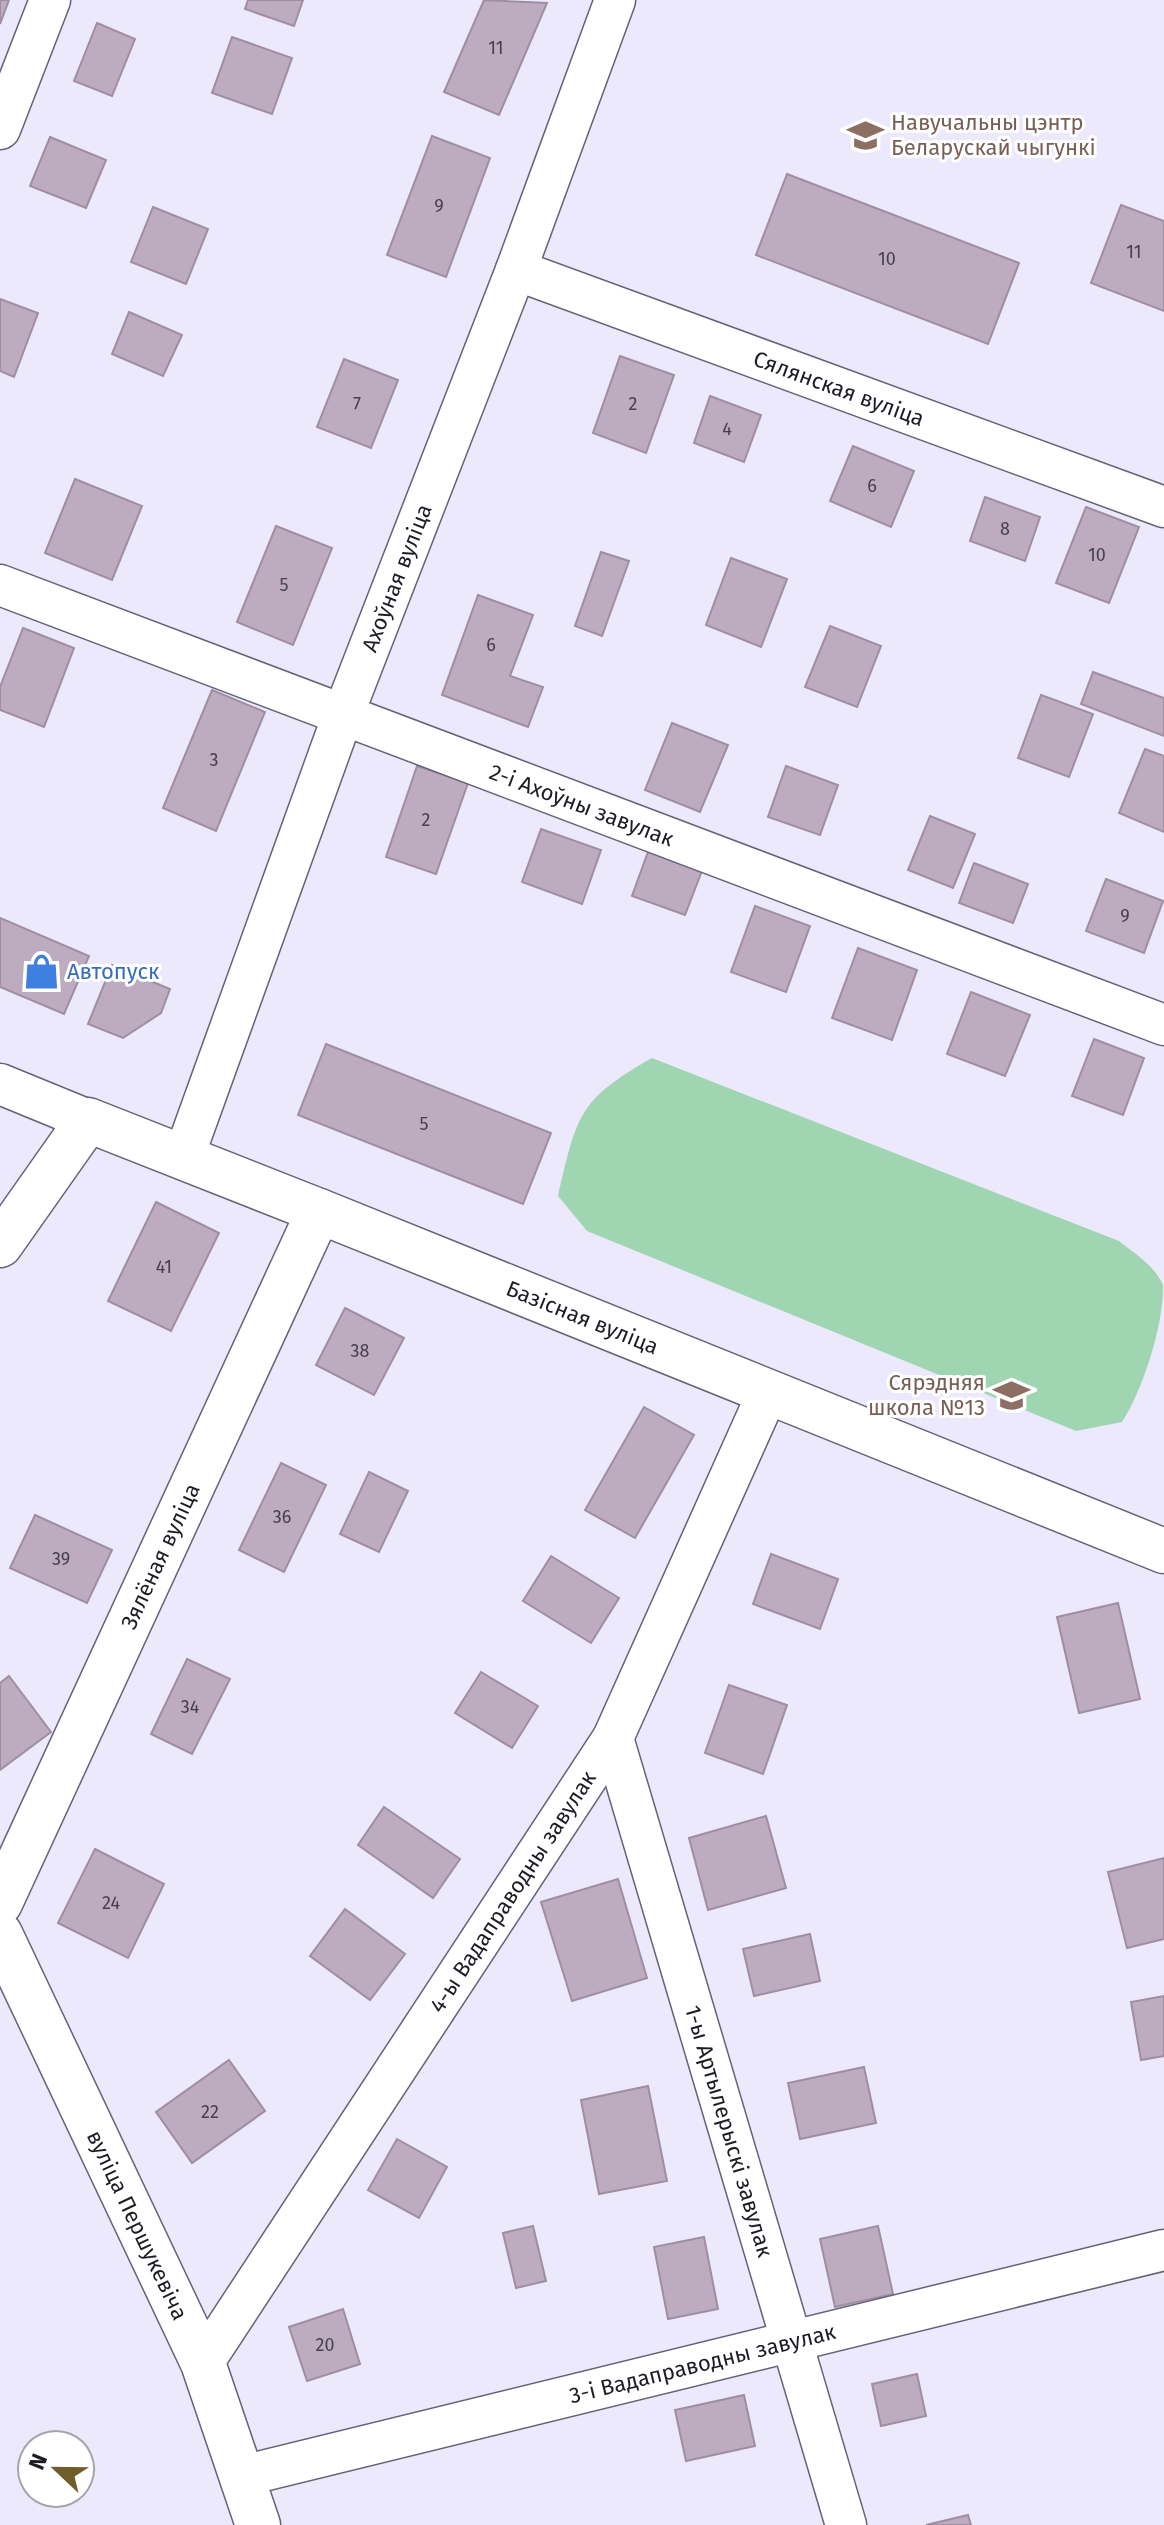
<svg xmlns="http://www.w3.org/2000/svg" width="1164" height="2525" viewBox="0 0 1164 2525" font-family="'Fira Sans',sans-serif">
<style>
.green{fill:#a0d5b1}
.building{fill:#bdacbf;stroke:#9f8ea1;stroke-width:2}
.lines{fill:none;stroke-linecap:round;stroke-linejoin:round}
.minor-casing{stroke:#656277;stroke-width:43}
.tertiary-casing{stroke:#656277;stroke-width:47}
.secondary-casing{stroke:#656277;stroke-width:47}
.minor{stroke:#fff;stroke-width:40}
.tertiary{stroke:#fff;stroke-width:44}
.secondary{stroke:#fff;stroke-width:44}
.labels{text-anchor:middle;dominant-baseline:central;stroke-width:6;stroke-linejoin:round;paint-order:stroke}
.number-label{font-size:18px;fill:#45404c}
.education-label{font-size:22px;fill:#785e54;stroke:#fff;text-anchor:start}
.street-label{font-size:22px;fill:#1d1c25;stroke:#fff}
.shop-label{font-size:22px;fill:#366cbe;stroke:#fff;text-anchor:start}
</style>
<rect width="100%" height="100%" fill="#ece9fc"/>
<!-- green -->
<path class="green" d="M 652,1058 L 1119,1241 C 1134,1253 1155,1266 1163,1285 C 1164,1324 1143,1390 1122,1422 L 1076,1431 L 587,1231 L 558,1196 C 577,1115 578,1100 652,1058 Z"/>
<!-- building -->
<g class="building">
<polygon points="0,0 9,0 0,24"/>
<polygon points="248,0 303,0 294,26 245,9"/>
<polygon points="484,0 547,3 499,115 444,92"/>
<polygon points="97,23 135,39 112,96 74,81"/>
<polygon points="232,37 292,58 272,114 212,93"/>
<polygon points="432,136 490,158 446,277 387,255"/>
<polygon points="50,137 106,160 86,208 30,186"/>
<polygon points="787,174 1019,263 988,344 756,255"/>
<polygon points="1121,205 1164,221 1164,311 1091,283"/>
<polygon points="153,207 208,229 186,284 131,262"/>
<polygon points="0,299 38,313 14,377 0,371"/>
<polygon points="129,312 182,335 163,376 112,354"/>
<polygon points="620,356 674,375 646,453 593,433"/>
<polygon points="344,359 398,380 371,448 317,427"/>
<polygon points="710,396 761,415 744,462 694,443"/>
<polygon points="853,446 914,471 891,527 830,501"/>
<polygon points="75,479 142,506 112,580 45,553"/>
<polygon points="985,497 1040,517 1025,561 970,541"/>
<polygon points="1086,507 1139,527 1109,603 1056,583"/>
<polygon points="276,526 332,548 293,645 237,622"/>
<polygon points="601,552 629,561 602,636 575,626"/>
<polygon points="731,558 787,579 761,647 706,625"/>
<polygon points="478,595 533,615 510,676 543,687 528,727 442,695"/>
<polygon points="830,626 881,646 857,707 805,687"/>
<polygon points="23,628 74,648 44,727 0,710 0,687"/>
<polygon points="1093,672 1164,698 1164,736 1081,704"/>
<polygon points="212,690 265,712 216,831 163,808"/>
<polygon points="1041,695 1093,714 1069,777 1018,758"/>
<polygon points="672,723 728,745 700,812 645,790"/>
<polygon points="1145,749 1164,756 1164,832 1119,813"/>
<polygon points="417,766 468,783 436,874 386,857"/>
<polygon points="786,766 838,785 820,835 768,817"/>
<polygon points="930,816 975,834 953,888 908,870"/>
<polygon points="541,829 601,850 582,904 522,882"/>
<polygon points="649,849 703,868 685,915 632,896"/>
<polygon points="974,863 1028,884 1013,923 959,903"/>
<polygon points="1106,879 1163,901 1144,953 1086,931"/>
<polygon points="755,906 810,926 786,992 731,972"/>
<polygon points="0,918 89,956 64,1014 0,987"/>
<polygon points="858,948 917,970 892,1040 832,1018"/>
<polygon points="112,965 170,989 161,1013 123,1038 88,1024"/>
<polygon points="971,992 1030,1015 1005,1076 947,1054"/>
<polygon points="1094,1039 1144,1058 1123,1115 1072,1096"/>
<polygon points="326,1044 551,1133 523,1204 298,1115"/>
<polygon points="156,1202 219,1233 171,1331 108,1301"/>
<polygon points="345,1308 404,1338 374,1395 316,1365"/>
<polygon points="644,1407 694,1435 635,1538 585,1510"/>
<polygon points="281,1463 326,1485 284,1572 239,1550"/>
<polygon points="369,1472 408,1491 379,1552 340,1534"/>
<polygon points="35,1515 112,1550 87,1603 10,1568"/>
<polygon points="771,1554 838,1579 820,1629 753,1604"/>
<polygon points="551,1556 619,1598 591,1643 523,1601"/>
<polygon points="1118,1603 1140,1699 1079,1713 1057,1617"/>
<polygon points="187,1659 230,1679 192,1754 151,1734"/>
<polygon points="481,1672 538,1706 512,1748 455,1713"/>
<polygon points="9,1676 51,1732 0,1770 0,1683"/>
<polygon points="729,1685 787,1705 763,1774 705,1753"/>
<polygon points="384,1807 460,1859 433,1898 358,1845"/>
<polygon points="766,1816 786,1888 708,1910 689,1838"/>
<polygon points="95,1849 164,1884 128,1958 58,1923"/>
<polygon points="1164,1858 1164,1939 1127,1948 1108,1872"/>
<polygon points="618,1879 647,1978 572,2001 541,1902"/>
<polygon points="345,1909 405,1954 370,2000 310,1956"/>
<polygon points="810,1934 820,1981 754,1996 743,1949"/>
<polygon points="1164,1996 1164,2056 1141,2060 1131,2002"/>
<polygon points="229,2060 265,2111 192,2163 156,2112"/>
<polygon points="864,2067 876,2123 800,2139 788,2083"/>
<polygon points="648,2086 667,2181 599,2194 581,2100"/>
<polygon points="397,2139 447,2167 419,2218 368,2190"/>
<polygon points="533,2226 546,2281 516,2288 503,2233"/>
<polygon points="878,2226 893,2294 835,2307 820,2239"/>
<polygon points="704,2237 718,2309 668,2319 654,2247"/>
<polygon points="343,2309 360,2364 307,2381 289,2327"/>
<polygon points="917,2374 926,2416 881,2426 872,2384"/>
<polygon points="744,2395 755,2446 686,2461 675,2410"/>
<polygon points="968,2515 971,2525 926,2525"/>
</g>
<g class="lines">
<defs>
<g id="minor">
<polyline points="0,129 50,0"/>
<path id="s1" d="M 516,270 L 1164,507"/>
<path id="s2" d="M 0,585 L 1164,1025"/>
<polyline points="0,1084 88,1120"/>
<path id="s3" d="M 184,1156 L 343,715 L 516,270 L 615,0"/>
<path id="s4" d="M 613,1738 L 846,2525"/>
<path id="s5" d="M 203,2363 L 613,1738 L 768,1392"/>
<path id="s6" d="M 242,2476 L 1164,2250"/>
</g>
<polyline id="tertiary" points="0,1245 88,1120 319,1211"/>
<g id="secondary">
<path id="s7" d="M 0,1903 L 319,1211 L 1164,1551"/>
<path id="s8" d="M 0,1934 L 203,2363 L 258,2525"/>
</g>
</defs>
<!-- minor casing -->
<use href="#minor" class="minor-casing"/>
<!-- tertiary casing -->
<use href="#tertiary" class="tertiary-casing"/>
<!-- secondary casing -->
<use href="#secondary" class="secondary-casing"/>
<!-- minor -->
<use href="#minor" class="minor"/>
<!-- tertiary -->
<use href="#tertiary" class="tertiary"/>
<!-- secondary -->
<use href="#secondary" class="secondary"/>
</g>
<!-- icons -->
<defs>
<symbol id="university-bare" viewBox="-9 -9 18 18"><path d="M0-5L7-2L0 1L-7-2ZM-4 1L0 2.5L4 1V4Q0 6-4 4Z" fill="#8d6e63" stroke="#fff" stroke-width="2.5" paint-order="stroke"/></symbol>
<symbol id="shop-bare" viewBox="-9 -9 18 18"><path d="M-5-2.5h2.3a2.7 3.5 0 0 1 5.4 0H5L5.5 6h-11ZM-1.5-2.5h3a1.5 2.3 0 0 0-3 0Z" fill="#3f7fe0" stroke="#fff" stroke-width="2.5" paint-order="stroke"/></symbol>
<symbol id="school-bare" viewBox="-9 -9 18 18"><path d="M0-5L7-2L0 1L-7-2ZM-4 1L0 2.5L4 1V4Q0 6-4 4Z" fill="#8d6e63" stroke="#fff" stroke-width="2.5" paint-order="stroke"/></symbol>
</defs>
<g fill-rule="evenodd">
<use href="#university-bare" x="840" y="110" width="51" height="51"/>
<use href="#shop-bare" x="16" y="946" width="51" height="51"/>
<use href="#school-bare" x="986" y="1370" width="51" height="51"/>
</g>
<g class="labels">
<!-- number labels -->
<g class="number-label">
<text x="496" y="48">11</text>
<text x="439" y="206">9</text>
<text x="1134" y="252">11</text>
<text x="887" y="259">10</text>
<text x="357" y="404">7</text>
<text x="633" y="404">2</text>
<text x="727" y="429">4</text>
<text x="872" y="486">6</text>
<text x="1005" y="529">8</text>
<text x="1097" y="555">10</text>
<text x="284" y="585">5</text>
<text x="491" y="645">6</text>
<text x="214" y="760">3</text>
<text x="426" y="820">2</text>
<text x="1125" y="916">9</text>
<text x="424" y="1124">5</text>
<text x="164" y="1267">41</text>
<text x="360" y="1351">38</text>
<text x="282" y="1517">36</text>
<text x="61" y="1559">39</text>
<text x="190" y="1707">34</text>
<text x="111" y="1903">24</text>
<text x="210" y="2112">22</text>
<text x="325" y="2345">20</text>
</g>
<!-- education labels -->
<g class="education-label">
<text x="891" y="122">Навучальны цэнтр<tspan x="891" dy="25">Беларускай чыгункі</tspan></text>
<text x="985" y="1382" text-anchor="end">Сярэдняя<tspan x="985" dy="25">школа №13</tspan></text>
</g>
<!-- street labels -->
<g class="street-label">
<text stroke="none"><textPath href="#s1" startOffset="344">Сялянская вуліца</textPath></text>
<text stroke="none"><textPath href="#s3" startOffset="616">Ахоўная вуліца</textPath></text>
<text stroke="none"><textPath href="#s2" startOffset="622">2-і Ахоўны завулак</textPath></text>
<text stroke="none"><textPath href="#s7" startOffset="1046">Базісная вуліца</textPath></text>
<text stroke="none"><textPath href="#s7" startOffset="382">Зялёная вуліца</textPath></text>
<text stroke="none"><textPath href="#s5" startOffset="564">4-ы Вадаправодны завулак</textPath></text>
<text stroke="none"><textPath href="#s4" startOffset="410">1-ы Артылерыскі завулак</textPath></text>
<text stroke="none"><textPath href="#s8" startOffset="322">вуліца Першукевіча</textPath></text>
<text stroke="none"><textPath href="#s6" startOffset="474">3-і Вадаправодны завулак</textPath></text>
</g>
<!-- shop labels -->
<g class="shop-label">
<text x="67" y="971">Автопуск</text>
</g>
</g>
<!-- north arrow -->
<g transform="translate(56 2469) rotate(292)"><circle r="38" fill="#ffffff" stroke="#a5a4a8" stroke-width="2"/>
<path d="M0-6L14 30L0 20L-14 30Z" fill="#6f5e2c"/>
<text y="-12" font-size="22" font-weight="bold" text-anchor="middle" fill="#1d1c25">N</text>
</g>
</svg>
